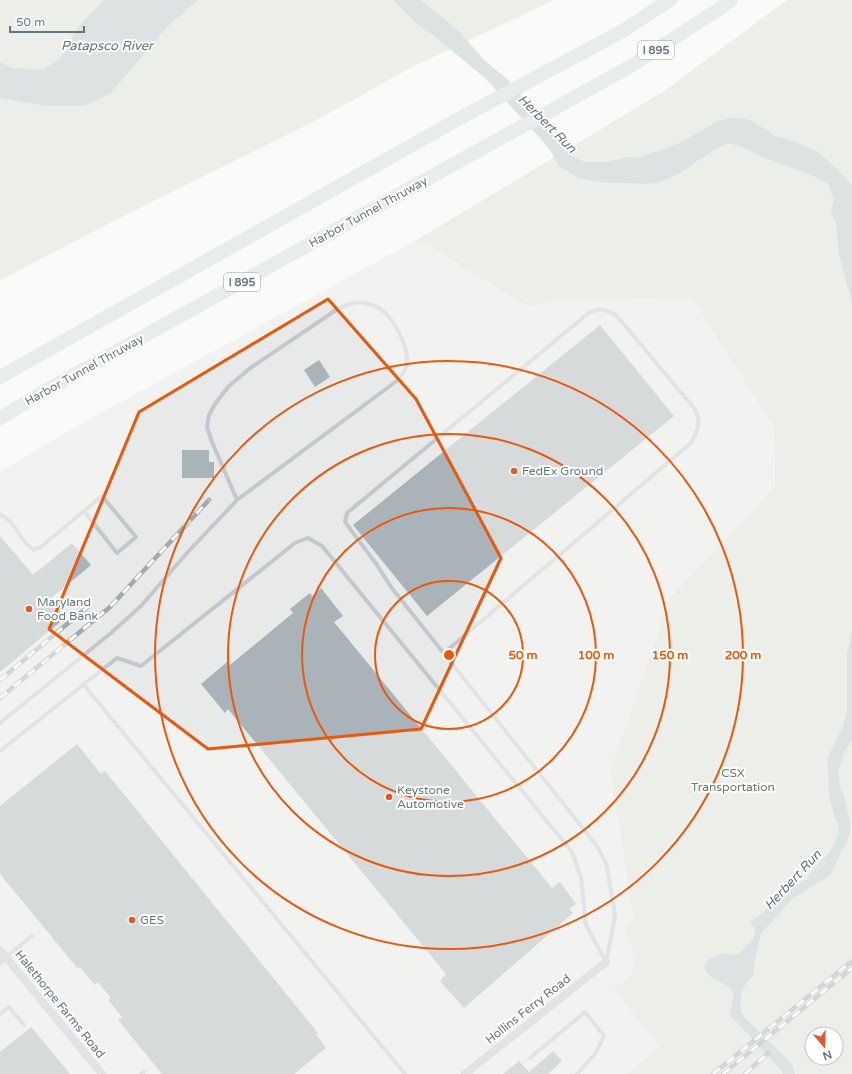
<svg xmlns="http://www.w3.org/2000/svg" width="852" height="1074" viewBox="0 0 852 1074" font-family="'Varela Round',sans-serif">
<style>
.built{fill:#e8e9e9}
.green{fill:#dadfd7;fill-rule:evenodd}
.water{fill:#bbc7cb}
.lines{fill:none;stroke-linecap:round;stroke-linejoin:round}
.stream{stroke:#bbc7cb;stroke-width:3}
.building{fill:#aab3b9}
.lane{stroke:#c3c8cc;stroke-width:4}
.street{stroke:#c3c8cc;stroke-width:8}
.highway{stroke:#d6dbdf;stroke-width:14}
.rail-casing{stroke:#a2aab0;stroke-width:4.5}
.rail{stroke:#fff;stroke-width:3;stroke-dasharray:9;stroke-linecap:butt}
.marked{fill:none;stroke:#e8590c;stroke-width:3;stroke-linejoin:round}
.ring{fill:none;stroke:#e8590c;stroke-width:2}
.poi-dot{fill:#e4572e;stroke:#fff;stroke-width:1.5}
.labels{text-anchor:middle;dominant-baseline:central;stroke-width:4;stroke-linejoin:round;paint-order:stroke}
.shield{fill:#fff;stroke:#939fa8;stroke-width:1}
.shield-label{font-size:11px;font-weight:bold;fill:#657683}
.street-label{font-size:12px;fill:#657683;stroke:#fff}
.poi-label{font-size:12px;fill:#657683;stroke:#fff;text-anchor:start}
.park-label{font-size:12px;fill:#687a64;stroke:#fff}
.water-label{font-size:13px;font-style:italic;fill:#60757c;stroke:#fff}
.centre{fill:#e8590c;stroke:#fff;stroke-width:2}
.ring-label{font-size:12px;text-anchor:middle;font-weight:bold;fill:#e8590c;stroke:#fff;stroke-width:4;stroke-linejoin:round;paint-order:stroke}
</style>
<rect width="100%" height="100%" fill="#fafaf8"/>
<!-- built -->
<polygon class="built" points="413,242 429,246 527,306 581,298 693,300 774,429 775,486 670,598 610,770 634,921 623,930 635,955 635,965 627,980 620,985 613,988 659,1047 626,1074 0,1074 0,472 77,426"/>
<!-- green -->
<g class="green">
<polygon points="0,0 554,0 412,67 313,122 147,204 0,280"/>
<path d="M 787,0 L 852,0 L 852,1074 L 626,1074 L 659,1047 L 613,988 C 643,975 636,953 623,930 L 634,920 L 610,770 L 670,598 L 775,486 L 774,428 L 693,300 L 581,298 L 527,306 L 429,246 L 413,242 L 666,90 ZM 812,1034 L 836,1034 L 836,1058 L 812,1058 Z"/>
</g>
<!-- water -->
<g class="water">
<polygon points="104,0 198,0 169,25 110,94 84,106 46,106 0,98 0,62 13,68 43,70 63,55 78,27"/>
<polygon points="393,0 421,0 447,21 458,30 485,61 506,78 564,145 572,156 585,162 607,162 628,157 636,158 659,151 682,142 718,121 730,118 746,119 754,122 775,136 794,141 818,152 841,173 852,186 852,303 839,254 836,222 831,212 834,200 828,183 811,175 760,156 750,150 729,143 714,150 706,156 696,161 691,166 676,175 660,182 646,184 600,182 578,178 559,166 551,152 542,140 486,79 433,35 417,24"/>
<path d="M 852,643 L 852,739 L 843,755 L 838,773 L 840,786 L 844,796 L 850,822 L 850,831 L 847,842 L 840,853 L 834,868 L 829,876 L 793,898 L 764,930 L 761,934 L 755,958 L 753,975 L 742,989 L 740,1005 L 741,1011 L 743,1016 L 792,1064 L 795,1074 L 783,1074 L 781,1070 L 737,1022 L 730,1016 C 730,1009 734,1001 733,994 C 730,981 708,983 704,966 C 706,960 718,954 725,953 C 728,953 730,955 734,955 C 746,954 756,940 755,928 L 752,926 L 750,922 L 773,905 L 783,894 L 792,887 L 805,880 L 822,867 L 827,860 L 831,849 L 841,834 L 841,828 L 835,818 L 829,796 L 828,768 L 834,745 L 841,733 L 847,712 L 847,659 Z"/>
</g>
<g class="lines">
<!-- stream -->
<g class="stream">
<polyline points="848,657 852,635"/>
<polyline points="829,767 829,759 841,733"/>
<polyline points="837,840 840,834 840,823"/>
<polyline points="810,877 830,854"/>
<polyline points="741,954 753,940"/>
</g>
</g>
<!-- building -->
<g class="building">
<polygon points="600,325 674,416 427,616 353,525"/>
<polygon points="319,360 330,377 315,387 304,370"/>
<polygon points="182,450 209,450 209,462 214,462 214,478 182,478"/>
<polygon points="0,536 33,575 72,543 91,565 49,600 65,618 0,672"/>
<polygon points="321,588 343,616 334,622 552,888 560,882 576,904 569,909 573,913 464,1008 440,981 446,974 228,709 225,713 201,684 227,662 230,665 293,613 290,609 310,593 312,596"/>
<polygon points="77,744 101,774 105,771 318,1033 316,1034 326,1048 294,1074 162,1074 118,1020 122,1017 108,1000 111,998 98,982 95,985 80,967 78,969 0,874 0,806"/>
<polygon points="31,1027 70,1074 0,1074 0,1052"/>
<polygon points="553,1051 562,1061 548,1074 503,1074 519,1061 529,1072"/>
</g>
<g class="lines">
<!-- lane -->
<g class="lane">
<path d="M 0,515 C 17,521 19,542 34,550 L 41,547 L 84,511 L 117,553 L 136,537 L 102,496 L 84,511"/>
<path d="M 444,653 L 691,443 C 698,430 702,422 694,408 L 616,315 C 607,310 600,308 590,312 L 347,513 L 345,522 L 377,565 L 391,587 L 597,846 L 606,863 L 614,908 L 615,917 L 606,962"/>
<polyline points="83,684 405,1074"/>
<path d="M 0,723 L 111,633 L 141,606 L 186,554 L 237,500 L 398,380 C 403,374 406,370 407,363 C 408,355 405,347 402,339 C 394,321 384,305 363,303 C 353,301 344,306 336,310 L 249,369 L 228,387 L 215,404 L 209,415 L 207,427 L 212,442 L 237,500"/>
<polyline points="0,751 117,658 141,666 295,543 308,538 322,546 572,852 581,877 586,925 606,962"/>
<polyline points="6,957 32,936"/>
<polyline points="0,1014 9,1007 24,1025"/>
<polyline points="530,1058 585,1012 604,1036 595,1054 577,1074"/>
<polyline points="141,1074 144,1072"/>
</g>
<!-- street -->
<g class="street">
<polyline points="0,950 102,1074"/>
<polyline points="0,962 6,957"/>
<polyline points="465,1074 606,962"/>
</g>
<!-- highway -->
<g class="highway">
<polyline points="0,377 462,117 621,32 670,0"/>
<polyline points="0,418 52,387 631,66 722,7 731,0"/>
</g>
<defs>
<g id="rail">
<polyline points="0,680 90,605"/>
<polyline points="0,698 110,607 209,500"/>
<polyline points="713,1074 852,961"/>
<polyline points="723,1074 852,968"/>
<polyline points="745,1074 768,1053"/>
</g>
</defs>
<!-- rail casing -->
<use href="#rail" class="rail-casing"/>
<!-- rail -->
<use href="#rail" class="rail"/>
</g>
<!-- marked area -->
<path d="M0 0H852V1074H0ZM 328,299 L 416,399 L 501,558 L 421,729 L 208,749 L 49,629 L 139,412 Z" fill="#fafaf8" fill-opacity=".55" fill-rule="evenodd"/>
<path class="marked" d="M 328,299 L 416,399 L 501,558 L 421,729 L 208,749 L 49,629 L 139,412 Z"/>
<!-- distance rings -->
<g class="ring">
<circle cx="449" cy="655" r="74"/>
<circle cx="449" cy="655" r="147"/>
<circle cx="449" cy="655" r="221"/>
<circle cx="449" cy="655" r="294"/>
</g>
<!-- markers -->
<g class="poi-dot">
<circle cx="514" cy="471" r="4"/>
<circle cx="29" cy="609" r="4"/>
<circle cx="389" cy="797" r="4"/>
<circle cx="132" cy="920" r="4"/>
</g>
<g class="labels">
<!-- shield labels -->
<g class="shield">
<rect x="638" y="41" width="36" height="18" rx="3"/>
<rect x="224" y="273" width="36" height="18" rx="3"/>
</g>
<g class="shield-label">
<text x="656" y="50">I 895</text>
<text x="242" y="282">I 895</text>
</g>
<!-- street labels -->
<g class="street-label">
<text transform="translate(368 212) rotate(-29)">Harbor Tunnel Thruway</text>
<text transform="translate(84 370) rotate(-29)">Harbor Tunnel Thruway</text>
<text transform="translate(60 1004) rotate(51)">Halethorpe Farms Road</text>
<text transform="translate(528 1009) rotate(-38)">Hollins Ferry Road</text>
</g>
<!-- poi labels -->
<g class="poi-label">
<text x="522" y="471">FedEx Ground</text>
<text x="37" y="602">Maryland<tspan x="37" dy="14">Food Bank</tspan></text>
<text x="397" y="790">Keystone<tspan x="397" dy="14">Automotive</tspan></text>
<text x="140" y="920">GES</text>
</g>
<!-- park labels -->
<g class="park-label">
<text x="733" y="773">CSX<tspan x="733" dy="14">Transportation</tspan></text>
</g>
<!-- water labels -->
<g class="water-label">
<text x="107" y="46">Patapsco River</text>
<text transform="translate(547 124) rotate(45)">Herbert Run</text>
<text transform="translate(793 880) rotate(-47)">Herbert Run</text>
</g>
</g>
<circle cx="449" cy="655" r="6" class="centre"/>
<g class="ring-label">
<text x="523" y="659">50 m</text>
<text x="596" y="659">100 m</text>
<text x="670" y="659">150 m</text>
<text x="743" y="659">200 m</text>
</g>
<!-- north arrow -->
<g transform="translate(824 1046) rotate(161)"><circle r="19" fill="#ffffff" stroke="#c1c8cd"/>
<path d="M0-3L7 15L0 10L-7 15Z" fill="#e4572e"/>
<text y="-6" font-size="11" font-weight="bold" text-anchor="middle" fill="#657683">N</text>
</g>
<!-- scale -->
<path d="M10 26v6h74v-6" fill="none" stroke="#657683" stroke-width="2"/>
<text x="16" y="26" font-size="12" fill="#657683" stroke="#ffffff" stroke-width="3" paint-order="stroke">50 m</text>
</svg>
